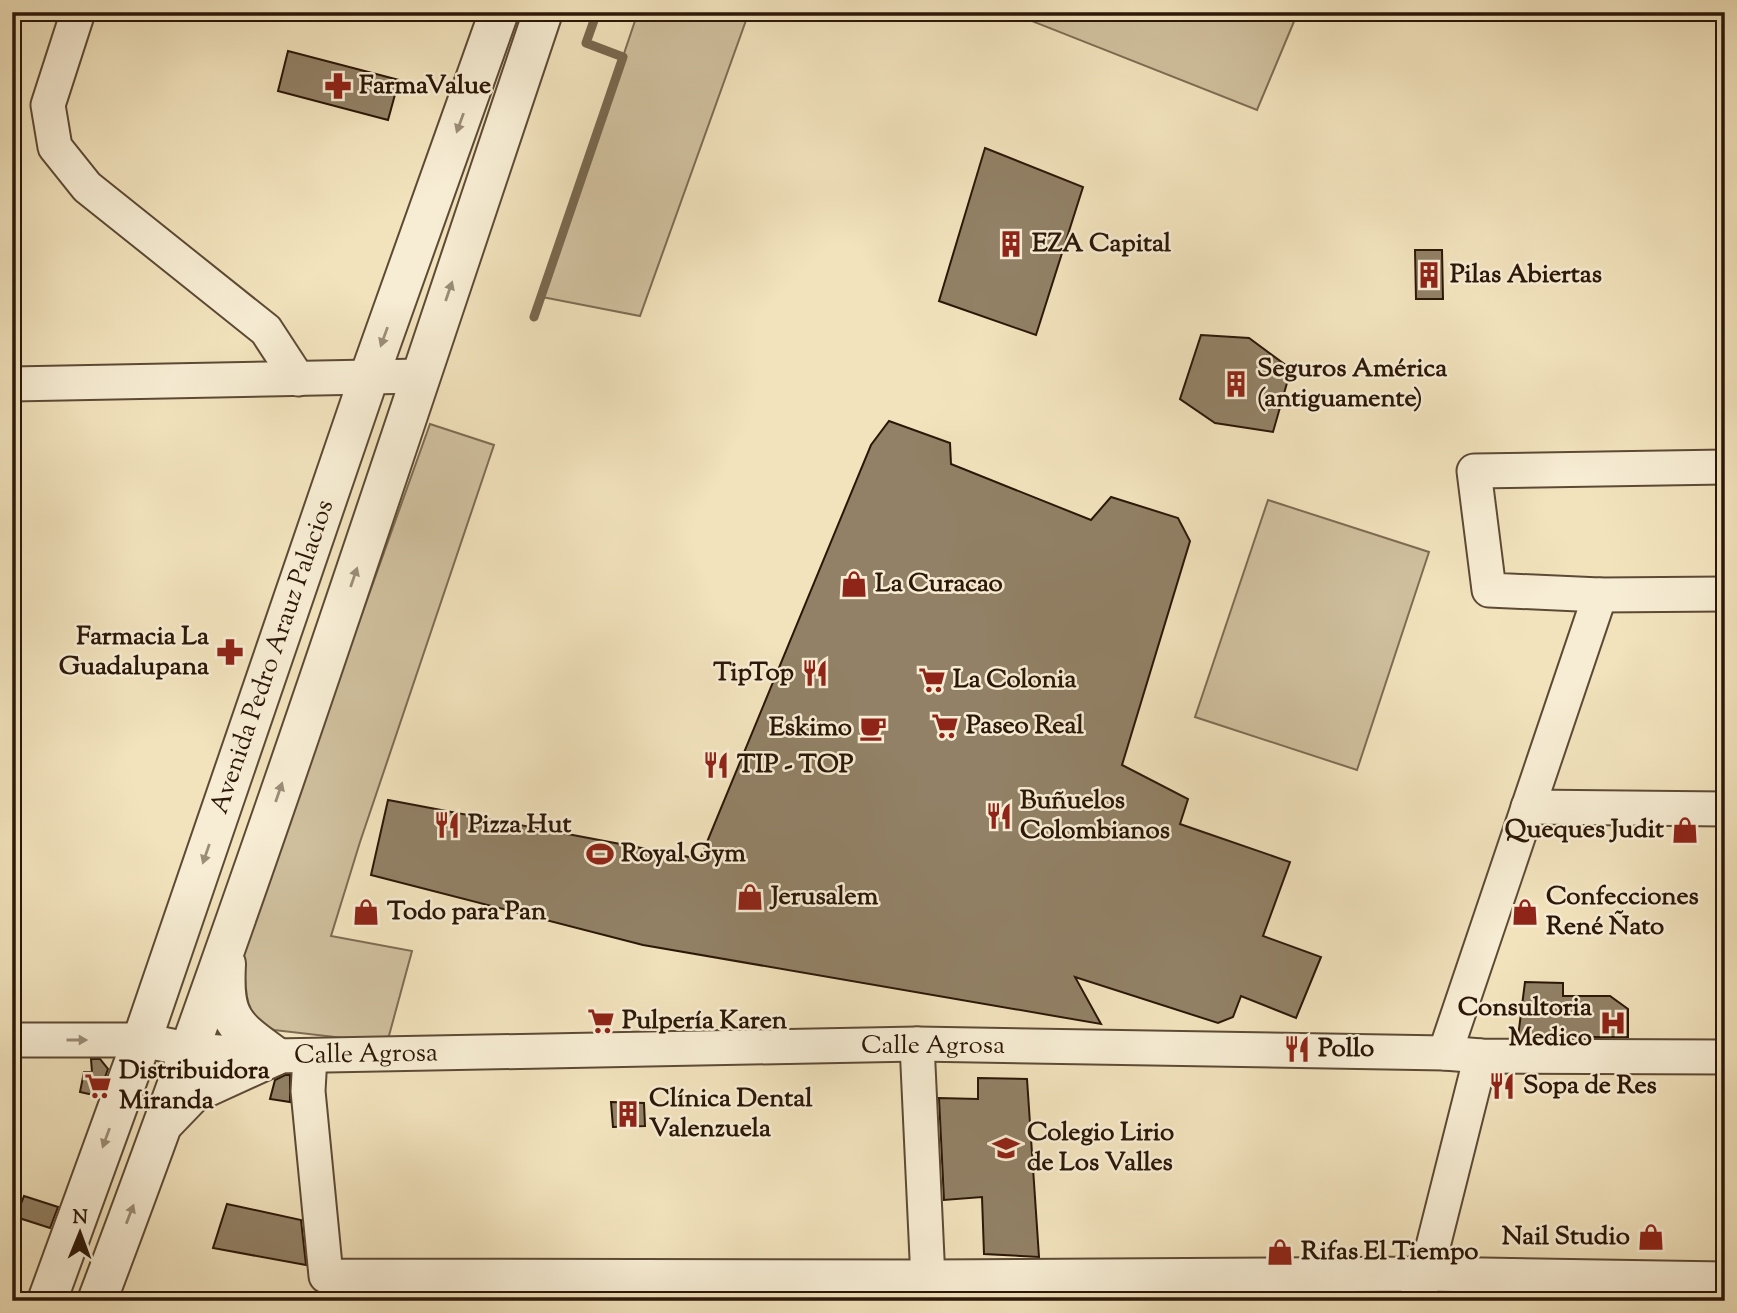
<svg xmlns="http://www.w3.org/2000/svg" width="1737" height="1313" viewBox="0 0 1737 1313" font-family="'Sorts Mill Goudy',serif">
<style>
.green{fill:#d0c09e;stroke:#7e6c53;stroke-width:2}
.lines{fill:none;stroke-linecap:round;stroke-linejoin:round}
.stream{stroke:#7a684f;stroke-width:9}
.building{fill:#928166;stroke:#2b1708;stroke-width:2}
.minor-casing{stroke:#5d4a35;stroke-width:37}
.tertiary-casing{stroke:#5d4a35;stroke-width:42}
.minor{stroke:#f7edd4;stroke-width:33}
.tertiary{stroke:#f7edd4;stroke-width:38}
.oneway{fill:#9b8d78}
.labels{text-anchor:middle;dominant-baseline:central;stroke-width:5;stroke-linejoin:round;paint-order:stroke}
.poi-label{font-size:26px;font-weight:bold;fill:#2b1708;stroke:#f7edd4;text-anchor:start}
.street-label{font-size:26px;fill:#2b1708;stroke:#f7edd4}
</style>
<rect width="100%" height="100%" fill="#f2e3bd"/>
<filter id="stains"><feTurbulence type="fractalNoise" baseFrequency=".00286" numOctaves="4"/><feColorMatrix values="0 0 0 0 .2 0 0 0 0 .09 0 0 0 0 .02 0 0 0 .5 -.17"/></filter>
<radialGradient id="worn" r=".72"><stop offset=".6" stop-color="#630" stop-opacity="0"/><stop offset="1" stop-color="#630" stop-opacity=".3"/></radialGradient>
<!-- green -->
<g class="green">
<polygon points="638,12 749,12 640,316 542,297"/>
<polygon points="1009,12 1298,12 1257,110"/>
<polygon points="430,424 494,445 360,842 331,936 412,951 387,1043 274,1030 249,1017 238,960"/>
<polygon points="1268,500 1429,552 1357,770 1195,717"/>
</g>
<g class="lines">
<!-- stream -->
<polyline class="stream" points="534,317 623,57 586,43 597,12"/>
</g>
<!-- building -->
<g class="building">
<polygon points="288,51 399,80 388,120 278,91"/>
<polygon points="985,148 1083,187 1036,335 939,301"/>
<polygon points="1415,250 1442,250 1443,299 1416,299"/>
<polygon points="1201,335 1249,338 1291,369 1273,432 1215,423 1180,399"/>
<polygon points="889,421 950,443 951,464 1091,520 1111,497 1178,518 1190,541 1122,765 1188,799 1180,824 1290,862 1263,936 1321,957 1296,1018 1241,996 1233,1017 1218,1023 1075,977 1101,1024 643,945 371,875 388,800 700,859 871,445"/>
<polygon points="1525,982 1563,983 1563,996 1610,996 1628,1009 1628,1037 1518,1037"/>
<polygon points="91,1059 100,1059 108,1069 98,1096 80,1092 84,1072 92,1072"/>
<polygon points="285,1075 290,1075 290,1102 270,1099 275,1080"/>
<polygon points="978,1078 1027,1079 1039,1257 984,1254 982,1197 944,1200 939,1098 978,1099"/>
<polygon points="611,1102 644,1103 645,1126 613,1127"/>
<polygon points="24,1196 58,1207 50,1228 16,1217"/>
<polygon points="227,1204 301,1220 306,1265 213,1248"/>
</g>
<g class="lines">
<defs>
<g id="minor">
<polyline points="78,12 48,105 55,147 87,187 266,330 298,379"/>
<polyline points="12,384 421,376"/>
<polyline points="1725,467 1474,471 1489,590 1600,595 1725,594"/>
<polyline points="1528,807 1725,809"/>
<polyline points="12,1040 142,1040 191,1050 275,1056 917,1044 1445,1053 1481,1056 1725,1057"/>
<polyline points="917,1044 929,1301"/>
<polyline points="1445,1053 1600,595"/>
<polyline points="310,1056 308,1091 326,1276 928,1277 1426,1274 1725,1279"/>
<polyline points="1415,1301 1426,1274 1481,1056"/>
</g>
<g id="tertiary">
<path d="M 226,964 C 223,1018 233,1026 275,1056"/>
<polyline points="166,1121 192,1094 275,1056"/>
<polyline points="47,1301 142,1040 369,377 499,12"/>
<path d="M 97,1301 C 258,875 398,443 543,12"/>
</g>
</defs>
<!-- minor casing -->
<use href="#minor" class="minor-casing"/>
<!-- tertiary casing -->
<use href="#tertiary" class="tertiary-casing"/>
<!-- minor -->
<use href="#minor" class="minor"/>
<!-- tertiary -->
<use href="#tertiary" class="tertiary"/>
</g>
<!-- one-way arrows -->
<defs><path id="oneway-solid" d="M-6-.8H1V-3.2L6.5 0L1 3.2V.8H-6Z" transform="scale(1.75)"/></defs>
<g class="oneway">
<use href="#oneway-solid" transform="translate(460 123) rotate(110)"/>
<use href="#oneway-solid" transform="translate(449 291) rotate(-71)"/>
<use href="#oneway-solid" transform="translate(384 337) rotate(110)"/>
<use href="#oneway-solid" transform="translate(354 577) rotate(-71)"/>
<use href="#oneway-solid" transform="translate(279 792) rotate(-71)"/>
<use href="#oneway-solid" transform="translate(206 854) rotate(109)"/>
<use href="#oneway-solid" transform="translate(77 1040)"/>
<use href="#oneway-solid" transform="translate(106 1138) rotate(110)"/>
<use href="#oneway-solid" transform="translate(130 1214) rotate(-69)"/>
</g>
<!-- icons -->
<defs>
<symbol id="pharmacy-bare" viewBox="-9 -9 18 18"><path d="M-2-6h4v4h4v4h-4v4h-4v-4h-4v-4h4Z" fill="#8f2418" stroke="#f7edd4" stroke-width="2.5" paint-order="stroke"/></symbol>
<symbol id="building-bare" viewBox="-9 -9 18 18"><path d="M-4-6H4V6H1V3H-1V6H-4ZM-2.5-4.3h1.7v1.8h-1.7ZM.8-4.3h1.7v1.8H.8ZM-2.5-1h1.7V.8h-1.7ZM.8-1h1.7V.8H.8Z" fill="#8f2418" stroke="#f7edd4" stroke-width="2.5" paint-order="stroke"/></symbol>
<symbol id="shop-bare" viewBox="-9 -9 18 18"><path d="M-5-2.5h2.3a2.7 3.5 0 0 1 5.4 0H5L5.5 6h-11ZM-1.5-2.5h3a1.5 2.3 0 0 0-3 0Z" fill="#8f2418" stroke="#f7edd4" stroke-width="2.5" paint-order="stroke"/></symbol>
<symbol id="restaurant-bare" viewBox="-9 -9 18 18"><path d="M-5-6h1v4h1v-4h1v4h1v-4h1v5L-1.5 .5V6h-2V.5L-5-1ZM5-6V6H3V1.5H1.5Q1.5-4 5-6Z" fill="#8f2418" stroke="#f7edd4" stroke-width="2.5" paint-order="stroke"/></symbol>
<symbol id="supermarket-bare" viewBox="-9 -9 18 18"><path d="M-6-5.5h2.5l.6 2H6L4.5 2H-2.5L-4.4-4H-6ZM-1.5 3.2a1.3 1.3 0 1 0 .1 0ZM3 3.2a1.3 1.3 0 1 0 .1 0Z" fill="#8f2418" stroke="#f7edd4" stroke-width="2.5" paint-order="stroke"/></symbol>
<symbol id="cafe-bare" viewBox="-9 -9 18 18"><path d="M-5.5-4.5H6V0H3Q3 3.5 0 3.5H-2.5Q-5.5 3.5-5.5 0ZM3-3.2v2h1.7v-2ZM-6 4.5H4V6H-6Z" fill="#8f2418" stroke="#f7edd4" stroke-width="2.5" paint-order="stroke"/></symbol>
<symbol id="stadium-bare" viewBox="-9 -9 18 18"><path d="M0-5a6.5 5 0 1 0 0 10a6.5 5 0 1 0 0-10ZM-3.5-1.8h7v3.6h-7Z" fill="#8f2418" stroke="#f7edd4" stroke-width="2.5" paint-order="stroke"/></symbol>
<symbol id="hospital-bare" viewBox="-9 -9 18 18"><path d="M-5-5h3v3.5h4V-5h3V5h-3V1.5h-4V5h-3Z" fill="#8f2418" stroke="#f7edd4" stroke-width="2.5" paint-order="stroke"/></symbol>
<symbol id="school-bare" viewBox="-9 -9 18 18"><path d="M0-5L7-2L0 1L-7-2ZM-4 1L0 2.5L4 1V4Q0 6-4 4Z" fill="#8f2418" stroke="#f7edd4" stroke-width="2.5" paint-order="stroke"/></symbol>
</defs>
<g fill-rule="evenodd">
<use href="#pharmacy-bare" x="319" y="67" width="38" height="38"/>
<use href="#building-bare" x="992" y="225" width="38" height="38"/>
<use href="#building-bare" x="1410" y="256" width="38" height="38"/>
<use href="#building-bare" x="1217" y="365" width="38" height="38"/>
<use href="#shop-bare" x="835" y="565" width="38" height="38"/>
<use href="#pharmacy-bare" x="211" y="633" width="38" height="38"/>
<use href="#restaurant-bare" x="796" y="654" width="38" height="38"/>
<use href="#supermarket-bare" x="913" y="661" width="38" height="38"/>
<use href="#supermarket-bare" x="926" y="707" width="38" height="38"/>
<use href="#cafe-bare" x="854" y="709" width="38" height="38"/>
<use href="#restaurant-bare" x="697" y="746" width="38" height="38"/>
<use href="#restaurant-bare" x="980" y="797" width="38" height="38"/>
<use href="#restaurant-bare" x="428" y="806" width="38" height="38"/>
<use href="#shop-bare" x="1666" y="811" width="38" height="38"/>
<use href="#stadium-bare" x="581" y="835" width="38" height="38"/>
<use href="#shop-bare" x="731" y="878" width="38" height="38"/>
<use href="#shop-bare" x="347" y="893" width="38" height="38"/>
<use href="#shop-bare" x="1506" y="893" width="38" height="38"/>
<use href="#supermarket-bare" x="582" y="1002" width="38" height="38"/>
<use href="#hospital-bare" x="1594" y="1004" width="38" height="38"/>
<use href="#restaurant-bare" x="1278" y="1030" width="38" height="38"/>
<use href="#supermarket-bare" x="79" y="1067" width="38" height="38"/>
<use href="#restaurant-bare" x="1483" y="1067" width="38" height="38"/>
<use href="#building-bare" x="609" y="1095" width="38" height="38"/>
<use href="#school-bare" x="987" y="1129" width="38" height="38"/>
<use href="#shop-bare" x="1632" y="1218" width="38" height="38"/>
<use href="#shop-bare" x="1261" y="1233" width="38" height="38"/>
</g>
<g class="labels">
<!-- poi labels -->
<g class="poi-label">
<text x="359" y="86">FarmaValue</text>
<text x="1032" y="244">EZA Capital</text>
<text x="1450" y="275">Pilas Abiertas</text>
<text x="1257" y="369">Seguros América<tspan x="1257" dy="30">(antiguamente)</tspan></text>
<text x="875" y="584">La Curacao</text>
<text x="209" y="637" text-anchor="end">Farmacia La<tspan x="209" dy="30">Guadalupana</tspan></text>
<text x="794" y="673" text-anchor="end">TipTop</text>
<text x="953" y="680">La Colonia</text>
<text x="966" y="726">Paseo Real</text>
<text x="852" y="728" text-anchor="end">Eskimo</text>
<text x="737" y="765">TIP - TOP</text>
<text x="1020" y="801">Buñuelos<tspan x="1020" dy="30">Colombianos</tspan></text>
<text x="468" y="825">Pizza Hut</text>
<text x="1664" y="830" text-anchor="end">Queques Judit</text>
<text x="621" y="854">Royal Gym</text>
<text x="771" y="897">Jerusalem</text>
<text x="1546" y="897">Confecciones<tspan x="1546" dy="30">René Ñato</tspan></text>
<text x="387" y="912">Todo para Pan</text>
<text x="1592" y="1008" text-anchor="end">Consultoria<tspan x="1592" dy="30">Medico</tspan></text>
<text x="622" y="1021">Pulpería Karen</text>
<text x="1318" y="1049">Pollo</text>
<text x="119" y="1071">Distribuidora<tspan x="119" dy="30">Miranda</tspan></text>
<text x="1523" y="1086">Sopa de Res</text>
<text x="649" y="1099">Clínica Dental<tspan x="649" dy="30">Valenzuela</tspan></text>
<text x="1027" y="1133">Colegio Lirio<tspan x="1027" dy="30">de Los Valles</tspan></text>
<text x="1630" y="1237" text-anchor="end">Nail Studio</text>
<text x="1301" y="1252">Rifas El Tiempo</text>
</g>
<!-- street labels -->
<g class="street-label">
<text transform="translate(273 657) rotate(-71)">Avenida Pedro Arauz Palacios</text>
<text x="933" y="1046">Calle Agrosa</text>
<text transform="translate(366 1055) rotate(-1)">Calle Agrosa</text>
</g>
</g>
<!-- margin -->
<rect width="1737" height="1313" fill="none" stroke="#f2e3bd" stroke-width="42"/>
<rect x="14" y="14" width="1709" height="1285" fill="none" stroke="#2b1708" stroke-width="3.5"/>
<rect x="21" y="21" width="1695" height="1271" fill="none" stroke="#2b1708" stroke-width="2"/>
<!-- north arrow -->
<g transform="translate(80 1233) rotate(1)" stroke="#f7edd4" stroke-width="5" paint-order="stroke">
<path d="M0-5L12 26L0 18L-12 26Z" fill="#2b1708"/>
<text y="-10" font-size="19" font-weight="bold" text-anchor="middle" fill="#2b1708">N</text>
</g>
<rect width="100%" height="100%" filter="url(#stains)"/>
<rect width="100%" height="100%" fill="url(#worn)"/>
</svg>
